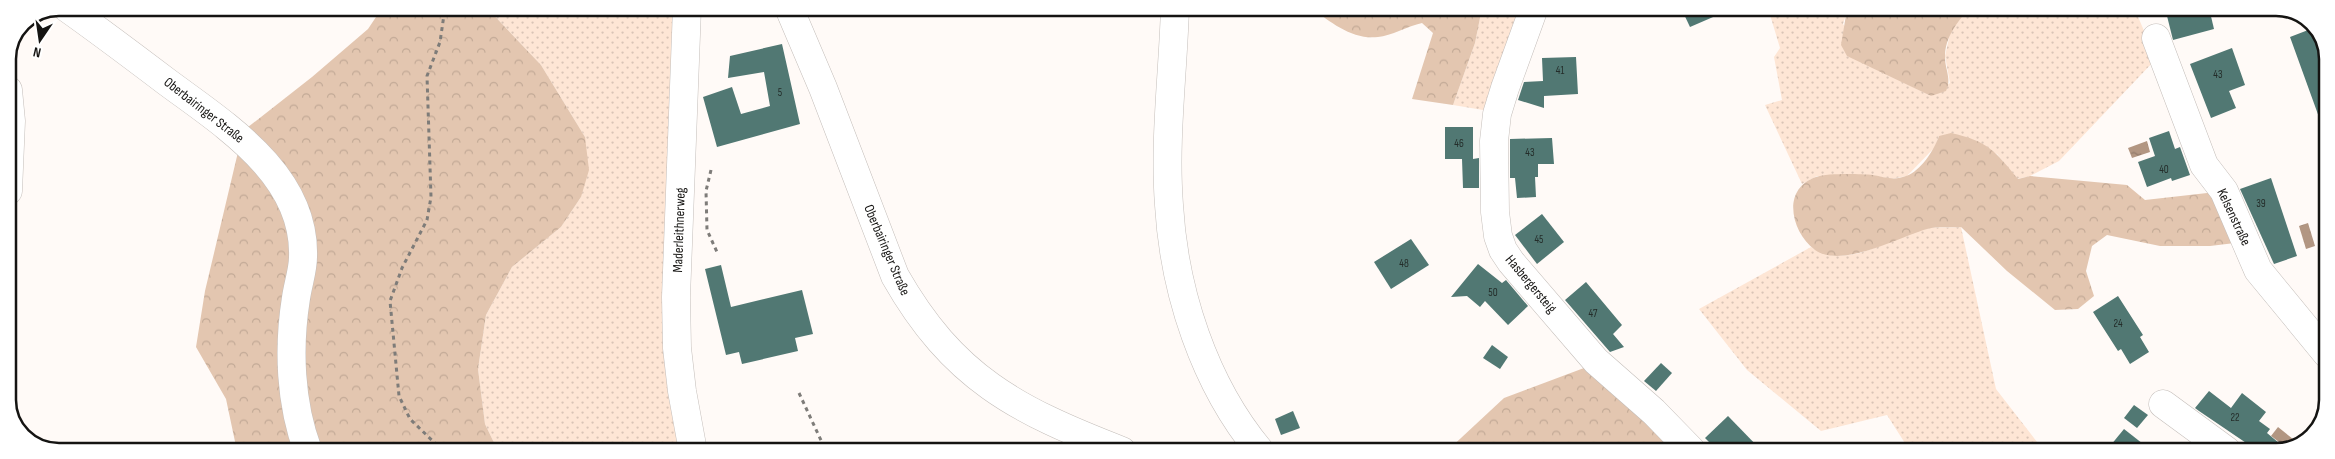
<svg xmlns="http://www.w3.org/2000/svg" width="2335" height="459" viewBox="0 0 2335 459" font-family="'Sofia Sans Condensed',sans-serif">
<style>
.grass{fill:url(#grass-dots)}
.forest{fill:url(#forest-crowns)}
.water{fill:url(#water-ripples)}
.building{fill:#517873}
.lines{fill:none;stroke-linecap:round;stroke-linejoin:round}
.minor-casing{stroke:#c4beba;stroke-width:29}
.path{stroke:#7e7c79;stroke-width:3;stroke-dasharray:4 4;stroke-linecap:butt}
.minor{stroke:#fff;stroke-width:28}
.labels{text-anchor:middle;dominant-baseline:central;stroke-width:5;stroke-linejoin:round;paint-order:stroke}
.number-label{font-size:11px;fill:#242d2a}
.street-label{font-size:14px;fill:#151412;stroke:#fff}
.rim{fill:none;stroke:#151412;stroke-width:2.5}
</style>
<defs>
<pattern id="grass-dots" width="8" height="8" patternUnits="userSpaceOnUse" patternTransform="scale(1.25)"><rect width="8" height="8" fill="#fee6d5"/><path d="M2 2h.1M6 6h.1" fill="none" stroke="#d9c4b6" stroke-width="1.8" stroke-linecap="round"/></pattern>
<pattern id="forest-crowns" width="20" height="18" patternUnits="userSpaceOnUse" patternTransform="scale(1.25)"><rect width="20" height="18" fill="#e3c6b0"/><path d="M2 6a3 3 0 1 1 6 0M12 15a3 3 0 1 1 6 0" fill="none" stroke="#c2a996"/></pattern>
<pattern id="water-ripples" width="26" height="14" patternUnits="userSpaceOnUse" patternTransform="scale(1.25)"><rect width="26" height="14" fill="#b29682"/><path d="M2 4q2-2 4 0t4 0M15 11q2-2 4 0t4 0" fill="none" stroke="#907969"/></pattern>
</defs>
<rect width="100%" height="100%" fill="#fffaf7"/>
<!-- grass -->
<g class="grass">
<polygon points="487,8 682,8 688,451 498,451 485,424 478,369 486,315 512,267 561,227 581,197 585,137 541,65"/>
<polygon points="1482,8 1529,8 1489,111 1453,105 1475,43"/>
<polygon points="1768,8 1844,8 1846,15 1843,24 1880,70 1931,96 1950,83 1945,56 1951,29 1969,8 2143,8 2136,12 2156,59 2059,161 2030,176 2017,179 1997,154 1939,136 1935,147 1907,176 1890,179 1872,175 1817,176 1802,184 1765,105 1782,100 1774,57 1780,48"/>
<path d="M 1961,227 L 1996,389 L 2044,451 L 1910,451 L 1887,415 L 1821,431 L 1747,370 L 1699,309 L 1811,247 C 1847,273 1894,234 1930,228 C 1940,227 1951,228 1961,227 Z"/>
</g>
<!-- forest -->
<g class="forest">
<polygon points="382,8 487,8 541,65 585,137 589,170 581,197 561,227 512,267 486,315 478,369 485,424 498,451 237,451 226,399 196,347 205,291 243,131 312,77 368,29"/>
<path d="M 1312,8 L 1482,8 L 1475,43 L 1453,105 L 1412,99 L 1433,33 L 1422,23 C 1408,26 1391,36 1378,37 C 1353,40 1331,23 1312,8 Z"/>
<path d="M 1844,8 L 1969,8 C 1957,23 1945,37 1945,57 C 1945,70 1952,79 1946,91 L 1931,96 L 1847,56 L 1841,45 L 1846,15 Z"/>
<path d="M 1951,133 C 1988,141 1995,151 2018,179 L 2030,176 L 2127,185 L 2145,200 L 2216,192 L 2235,243 L 2210,246 L 2160,246 L 2107,235 L 2092,246 L 2086,271 L 2094,296 L 2078,309 L 2055,310 L 2007,271 L 1961,227 C 1951,228 1938,226 1927,229 C 1899,237 1842,269 1815,250 C 1791,232 1781,189 1816,177 C 1828,173 1860,174 1873,175 C 1884,177 1894,181 1906,176 C 1921,171 1934,150 1939,136 Z"/>
<polygon points="1592,365 1683,451 1447,451 1504,398"/>
</g>
<!-- water -->
<g class="water">
<polygon points="2147,141 2150,152 2132,158 2128,148"/>
<polygon points="2308,223 2315,246 2306,249 2299,226"/>
<polygon points="2278,427 2298,443 2287,448 2271,436"/>
</g>
<!-- building -->
<g class="building">
<polygon points="1681,8 1734,8 1690,27"/>
<polygon points="2165,8 2209,8 2214,29 2173,40"/>
<polygon points="2316,27 2327,52 2327,61 2319,64 2327,83 2327,131 2324,131 2290,37"/>
<polygon points="782,44 800,124 717,147 703,97 732,87 741,114 770,106 764,72 728,78 730,56"/>
<polygon points="2232,48 2245,85 2229,91 2236,108 2211,118 2190,64"/>
<polygon points="1576,57 1578,94 1544,96 1544,108 1518,100 1524,82 1543,81 1542,58"/>
<polygon points="1445,127 1473,127 1473,159 1479,158 1479,188 1463,188 1462,159 1445,159"/>
<polygon points="2169,131 2175,149 2180,147 2190,175 2172,181 2171,178 2147,187 2138,162 2155,156 2149,138"/>
<polygon points="1552,138 1554,164 1538,164 1538,177 1535,177 1536,197 1517,198 1515,178 1510,178 1510,139"/>
<polygon points="2271,178 2297,256 2274,264 2240,189"/>
<polygon points="1542,214 1564,242 1537,264 1515,235"/>
<polygon points="1411,239 1429,265 1391,289 1374,262"/>
<polygon points="1478,264 1502,283 1506,280 1528,306 1508,325 1485,301 1480,307 1467,296 1451,297"/>
<polygon points="721,265 731,307 802,290 813,334 795,338 798,351 742,364 739,352 726,355 705,269"/>
<polygon points="1586,282 1622,325 1613,334 1624,347 1610,352 1565,300"/>
<polygon points="2118,296 2143,335 2140,337 2149,352 2130,364 2121,349 2118,351 2093,312"/>
<polygon points="1492,345 1508,357 1500,369 1483,358"/>
<polygon points="1661,363 1672,373 1656,391 1644,381"/>
<polygon points="2209,391 2231,408 2242,393 2266,412 2259,421 2270,429 2267,433 2285,448 2276,452 2258,451 2199,411 2195,408"/>
<polygon points="2134,405 2148,415 2137,428 2124,418"/>
<polygon points="1293,411 1300,428 1281,435 1275,419"/>
<polygon points="1728,416 1762,451 1718,451 1705,438"/>
<polygon points="2124,429 2152,451 2106,451"/>
</g>
<g class="lines">
<defs>
<g id="minor">
<path d="M 67,8 C 101,32 134,57 167,82 C 225,125 306,175 303,257 C 303,270 298,284 296,298 C 288,348 290,403 308,451"/>
<polyline points="687,8 676,297 677,348 682,391 693,451"/>
<path d="M 789,8 L 823,88 L 895,276 C 953,378 1016,410 1122,451"/>
<path d="M 1175,8 C 1173,73 1164,140 1169,205 C 1174,291 1204,384 1260,451"/>
<polyline points="1534,8 1505,88 1497,114 1494,141 1495,212 1498,236 1503,250 1511,262 1596,361 1654,412 1692,451"/>
<polyline points="2156,38 2204,165 2224,191 2258,270 2327,354"/>
<polyline points="8,90 11,121 8,191"/>
<polyline points="2163,404 2227,451"/>
</g>
</defs>
<!-- minor casing -->
<use href="#minor" class="minor-casing"/>
<!-- path -->
<g class="path">
<polyline points="711,170 706,191 707,230 717,252"/>
<polyline points="799,393 826,451"/>
<polyline points="443,451 410,419 399,396 390,301 402,268 427,220 431,197 427,76 440,42 445,8"/>
</g>
<!-- minor -->
<use href="#minor" class="minor"/>
</g>
<g class="labels">
<!-- number labels -->
<g class="number-label">
<text x="1560" y="70">41</text>
<text x="2218" y="74">43</text>
<text x="780" y="92">5</text>
<text x="1459" y="143">46</text>
<text x="1530" y="152">43</text>
<text x="2164" y="169">40</text>
<text x="2261" y="203">39</text>
<text x="1539" y="239">45</text>
<text x="1404" y="263">48</text>
<text x="1493" y="292">50</text>
<text x="1593" y="313">47</text>
<text x="2118" y="323">24</text>
<text x="2235" y="417">22</text>
</g>
<!-- street labels -->
<g class="street-label">
<text transform="translate(204 110) rotate(38)">Oberbairinger Straße</text>
<text transform="translate(2234 217) rotate(65)">Kelsenstraße</text>
<text transform="translate(679 230) rotate(-88)">Maderleithnerweg</text>
<text transform="translate(887 250) rotate(67)">Oberbairinger Straße</text>
<text transform="translate(1531 284) rotate(50)">Hasbergersteig</text>
</g>
</g>
<!-- crop -->
<path d="M0 0H2335V459H0ZM59 16H2276A43 43 0 0 1 2319 59V400A43 43 0 0 1 2276 443H59A43 43 0 0 1 16 400V59A43 43 0 0 1 59 16Z" fill="#fff" fill-rule="evenodd"/>
<path class="rim" d="M59 16H2276A43 43 0 0 1 2319 59V400A43 43 0 0 1 2276 443H59A43 43 0 0 1 16 400V59A43 43 0 0 1 59 16Z"/>
<!-- north arrow -->
<g transform="translate(40 40) rotate(193)" stroke="#ffffff" stroke-width="4" paint-order="stroke">
<path d="M0-4L9 19L0 12L-9 19Z" fill="#151412"/>
<text y="-8" font-size="14" font-weight="bold" text-anchor="middle" fill="#151412">N</text>
</g>
</svg>
